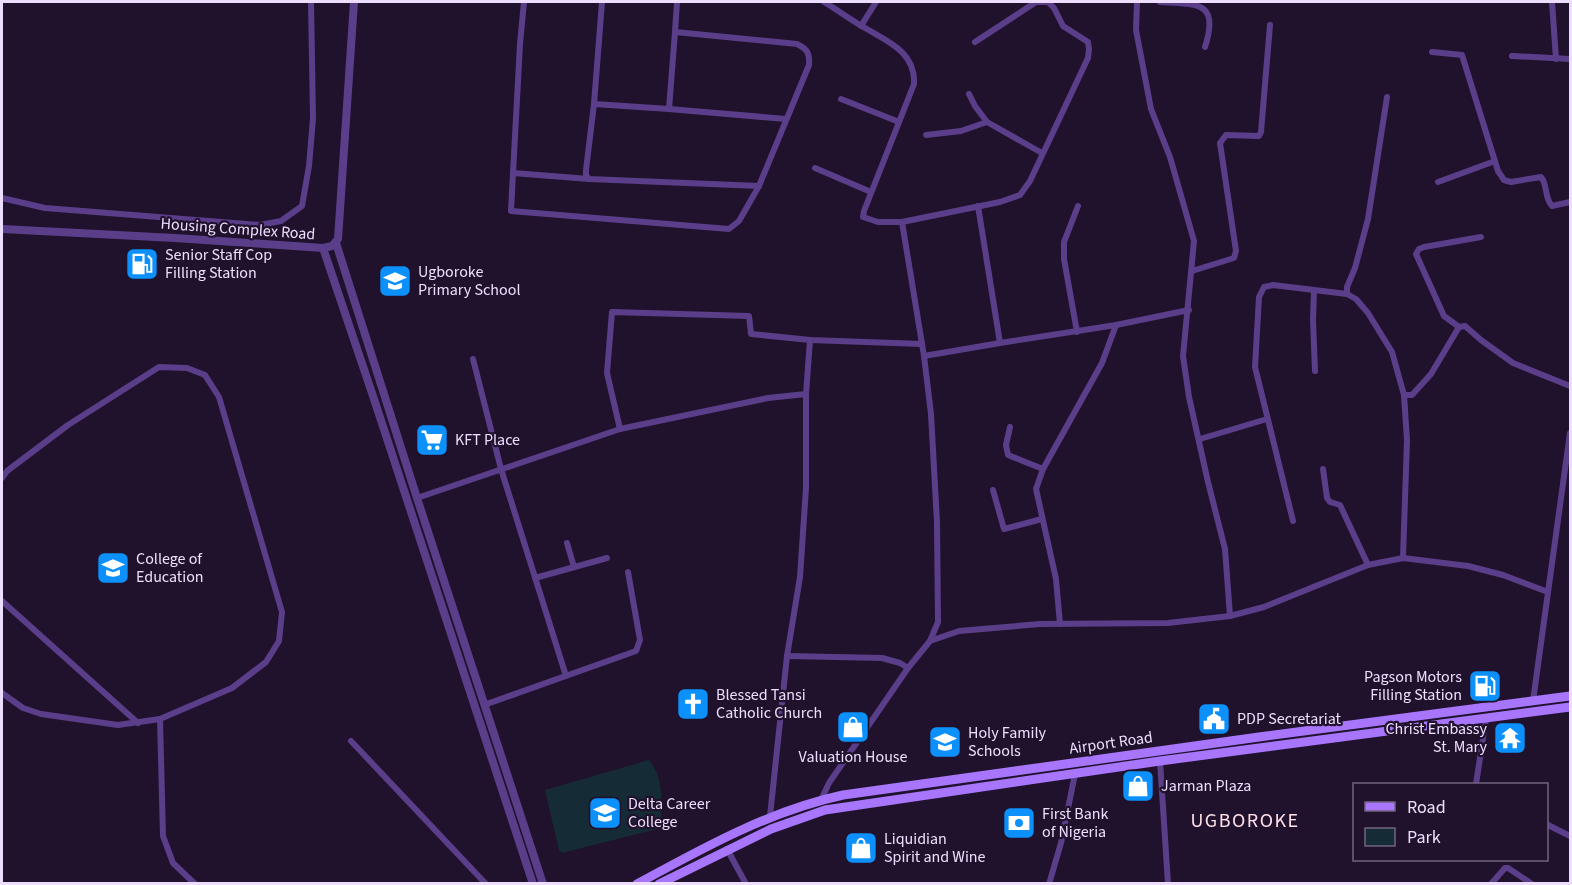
<svg xmlns="http://www.w3.org/2000/svg" width="1572" height="885" viewBox="0 0 1572 885" font-family="'Source Sans 3',sans-serif">
<style>
.green{fill:#152c36}
.lines{fill:none;stroke-linecap:round;stroke-linejoin:round}
.minor{stroke:#5b3e8a;stroke-width:6}
.tertiary{stroke:#5b3e8a;stroke-width:8}
.secondary{stroke:#a876fd;stroke-width:9}
.labels{text-anchor:middle;dominant-baseline:central;stroke-width:4.5;stroke-linejoin:round;paint-order:stroke}
.street-label{font-size:16px;fill:#eddeff;stroke:#20122c}
.poi-label{font-size:16px;fill:#eddeff;stroke:#20122c;text-anchor:start}
.quarter-label{font-size:20px;letter-spacing:1.5px;fill:#ffe0e9;stroke:#20122c}
</style>
<rect width="100%" height="100%" fill="#20122c"/>
<!-- green -->
<path class="green" d="M 649,760 C 665,779 661,804 661,828 L 562,853 L 559,850 L 545,790 Z"/>
<g class="lines">
<!-- minor -->
<g class="minor">
<path d="M 602,2 L 594,104 L 586,170 L 586,175 L 589,179 L 759,186 L 809,65 C 810,53 807,49 797,44 L 675,32 L 677,2"/>
<path d="M 824,2 C 836,9 848,18 860,25 C 884,40 916,50 914,84 L 864,211 L 863,217 L 878,222 L 902,222 L 1000,202 L 1020,195 L 1030,181 L 1088,58 L 1089,49 L 1088,42 L 1063,26 L 1054,8 L 1048,2 L 1036,2 L 975,42"/>
<polyline points="1137,2 1136,30 1151,109 1170,157 1194,241 1183,356 1189,397 1208,482 1225,549 1230,616"/>
<path d="M 1160,2 C 1197,4 1220,1 1205,47"/>
<polyline points="1552,2 1556,59"/>
<polyline points="861,26 876,2"/>
<path d="M 1432,52 L 1462,55 L 1498,171 L 1504,180 L 1511,182 L 1541,177 C 1548,185 1544,198 1552,206 L 1570,202"/>
<polyline points="1512,56 1570,59"/>
<polyline points="969,94 975,106 987,122"/>
<polyline points="1387,97 1368,219 1355,268 1347,287 1347,294 1356,299 1368,313 1392,352 1404,395 1407,440 1403,558"/>
<polyline points="841,99 899,122"/>
<polyline points="594,104 669,109 675,32"/>
<polyline points="669,109 786,119"/>
<polyline points="926,135 961,131 987,122 1042,153"/>
<polyline points="815,168 871,192"/>
<polyline points="513,173 520,44 524,2"/>
<polyline points="589,179 513,173 511,211 729,229 739,221 759,186"/>
<polyline points="1438,182 1495,161"/>
<polyline points="2,198 45,208 260,225 281,221 302,206 309,166 313,118 311,2"/>
<polyline points="978,206 1000,343"/>
<polyline points="902,222 924,356 931,414 937,522 938,622 930,641"/>
<polyline points="1481,237 1424,247 1419,249 1416,254 1444,316 1459,327 1465,326 1481,340 1513,363 1570,386"/>
<polyline points="1192,271 1234,258 1236,251 1220,143 1226,135 1259,136 1261,132 1270,25"/>
<polyline points="1314,291 1313,320 1315,371"/>
<polyline points="1077,332 1064,259 1064,242 1078,206"/>
<polyline points="924,356 1000,343 1116,325 1189,310"/>
<polyline points="473,359 501,469 566,676"/>
<polyline points="1404,395 1412,395 1431,374 1459,327"/>
<polyline points="1010,427 1006,445 1008,455 1043,469"/>
<polyline points="620,429 607,373 612,312 749,316 751,334 810,340 922,344"/>
<polyline points="1200,439 1267,419"/>
<polyline points="1323,469 1327,498 1330,502 1340,505 1368,565"/>
<polyline points="2,478 7,471 68,425 159,367 187,368 205,375 219,397 282,612 279,641 266,662 232,688 160,719 118,725 41,714 23,708 2,693"/>
<polyline points="993,490 1004,529 1042,519"/>
<polyline points="417,498 620,429 768,398 806,394"/>
<polyline points="1293,521 1255,367 1259,297 1264,287 1273,285 1347,294"/>
<polyline points="567,543 574,567"/>
<polyline points="535,578 607,558"/>
<polyline points="2,601 138,723"/>
<polyline points="1060,624 1056,579 1036,489 1043,469 1102,363 1116,325"/>
<polyline points="787,656 882,658 900,663 908,668"/>
<polyline points="1533,701 1570,433"/>
<polyline points="484,705 636,651 640,640 628,572"/>
<polyline points="160,719 163,836 173,863 195,884"/>
<polyline points="351,741 486,884"/>
<polyline points="1160,761 1168,884"/>
<polyline points="1476,784 1486,719"/>
<polyline points="821,800 829,783 908,668 930,641 959,631 1040,624 1168,623 1230,616 1264,607 1368,565 1403,558 1468,566 1503,575 1548,592"/>
<polyline points="770,816 787,656 800,577 806,488 806,394 810,340"/>
<polyline points="1546,824 1570,836"/>
<polyline points="727,849 746,884"/>
<polyline points="1049,884 1061,843 1075,774"/>
<polyline points="1491,884 1505,868 1508,868 1532,884"/>
</g>
<!-- tertiary -->
<g class="tertiary">
<polyline points="2,229 175,238 323,248 332,246 338,239 354,2"/>
<polyline points="336,243 417,498 543,884"/>
<polyline points="323,248 374,399 533,884"/>
</g>
<!-- secondary -->
<g class="secondary">
<path d="M 637,884 C 703,848 769,811 843,795 L 1259,737 L 1570,696"/>
<polyline points="659,884 771,829 825,810 1160,761 1570,707"/>
</g>
</g>
<!-- icons -->
<defs>
<symbol id="fuel-square" viewBox="-11 -11 22 22"><rect x="-9" y="-9" width="18" height="18" rx="4" fill="#0c91fc" stroke="#20122c"/><path d="M-5.5-6h7V0h2V4h1.3V-2.5L3-4.5l.8-.8L6-3V5H2.5V1h-1V6h-7ZM-4.2-4.7v3.2H.2V-4.7Z" fill="#fff"/></symbol>
<symbol id="school-square" viewBox="-11 -11 22 22"><rect x="-9" y="-9" width="18" height="18" rx="4" fill="#0c91fc" stroke="#20122c"/><path d="M0-5L7-2L0 1L-7-2ZM-4 1L0 2.5L4 1V4Q0 6-4 4Z" fill="#fff"/></symbol>
<symbol id="supermarket-square" viewBox="-11 -11 22 22"><rect x="-9" y="-9" width="18" height="18" rx="4" fill="#0c91fc" stroke="#20122c"/><path d="M-6-5.5h2.5l.6 2H6L4.5 2H-2.5L-4.4-4H-6ZM-1.5 3.2a1.3 1.3 0 1 0 .1 0ZM3 3.2a1.3 1.3 0 1 0 .1 0Z" fill="#fff"/></symbol>
<symbol id="church-square" viewBox="-11 -11 22 22"><rect x="-9" y="-9" width="18" height="18" rx="4" fill="#0c91fc" stroke="#20122c"/><path d="M-1.2-6h2.4v3.5h3.3v2.4h-3.3V6h-2.4V-.1h-3.3v-2.4h3.3Z" fill="#fff"/></symbol>
<symbol id="civic-square" viewBox="-11 -11 22 22"><rect x="-9" y="-9" width="18" height="18" rx="4" fill="#0c91fc" stroke="#20122c"/><path d="M-.6-6.5H3V-4.5H.6V-3L4-1V1h2V6H-6V1h2V-1L-.6-3ZM-1.2 2.5V6h2.4V2.5Z" fill="#fff"/></symbol>
<symbol id="shop-square" viewBox="-11 -11 22 22"><rect x="-9" y="-9" width="18" height="18" rx="4" fill="#0c91fc" stroke="#20122c"/><path d="M-5-2.5h2.3a2.7 3.5 0 0 1 5.4 0H5L5.5 6h-11ZM-1.5-2.5h3a1.5 2.3 0 0 0-3 0Z" fill="#fff"/></symbol>
<symbol id="temple-square" viewBox="-11 -11 22 22"><rect x="-9" y="-9" width="18" height="18" rx="4" fill="#0c91fc" stroke="#20122c"/><path d="M0-6L5-2H3V0L6.5 2.5H4V6H1.5V3h-3V6H-4V2.5H-6.5L-3 0V-2H-5Z" fill="#fff"/></symbol>
<symbol id="bank-square" viewBox="-11 -11 22 22"><rect x="-9" y="-9" width="18" height="18" rx="4" fill="#0c91fc" stroke="#20122c"/><path d="M-6-4H6V4H-6ZM0-2.3a2.3 2.3 0 1 0 0 4.6a2.3 2.3 0 1 0 0-4.6Z" fill="#fff"/></symbol>
</defs>
<g fill-rule="evenodd">
<use href="#fuel-square" x="123" y="245" width="38" height="38"/>
<use href="#school-square" x="376" y="262" width="38" height="38"/>
<use href="#supermarket-square" x="413" y="421" width="38" height="38"/>
<use href="#school-square" x="94" y="549" width="38" height="38"/>
<use href="#fuel-square" x="1466" y="667" width="38" height="38"/>
<use href="#church-square" x="674" y="685" width="38" height="38"/>
<use href="#civic-square" x="1195" y="700" width="38" height="38"/>
<use href="#shop-square" x="834" y="708" width="38" height="38"/>
<use href="#temple-square" x="1491" y="719" width="38" height="38"/>
<use href="#school-square" x="926" y="723" width="38" height="38"/>
<use href="#shop-square" x="1119" y="767" width="38" height="38"/>
<use href="#school-square" x="586" y="794" width="38" height="38"/>
<use href="#bank-square" x="1000" y="804" width="38" height="38"/>
<use href="#shop-square" x="842" y="829" width="38" height="38"/>
</g>
<g class="labels">
<!-- street labels -->
<g class="street-label">
<text transform="translate(238 229) rotate(4)">Housing Complex Road</text>
<text transform="translate(1111 743) rotate(-8)">Airport Road</text>
</g>
<!-- poi labels -->
<g class="poi-label">
<text x="165" y="255">Senior Staff Cop<tspan x="165" dy="18">Filling Station</tspan></text>
<text x="418" y="272">Ugboroke<tspan x="418" dy="18">Primary School</tspan></text>
<text x="455" y="440">KFT Place</text>
<text x="136" y="559">College of<tspan x="136" dy="18">Education</tspan></text>
<text x="1462" y="677" text-anchor="end">Pagson Motors<tspan x="1462" dy="18">Filling Station</tspan></text>
<text x="716" y="695">Blessed Tansi<tspan x="716" dy="18">Catholic Church</tspan></text>
<text x="1237" y="719">PDP Secretariat</text>
<text x="1487" y="729" text-anchor="end">Christ Embassy<tspan x="1487" dy="18">St. Mary</tspan></text>
<text x="968" y="733">Holy Family<tspan x="968" dy="18">Schools</tspan></text>
<text x="853" y="757" text-anchor="middle">Valuation House</text>
<text x="1161" y="786">Jarman Plaza</text>
<text x="628" y="804">Delta Career<tspan x="628" dy="18">College</tspan></text>
<text x="1042" y="814">First Bank<tspan x="1042" dy="18">of Nigeria</tspan></text>
<text x="884" y="839">Liquidian<tspan x="884" dy="18">Spirit and Wine</tspan></text>
</g>
<!-- quarter labels -->
<g class="quarter-label">
<text x="1245" y="821">UGBOROKE</text>
</g>
</g>
<!-- border -->
<rect width="1572" height="885" fill="none" stroke="#eddeff" stroke-width="6"/>
<!-- legend -->
<rect x="1353" y="783" width="195" height="78" fill="#20122c" stroke="#726480" stroke-width="1.5"/>
<rect x="1365" y="802" width="30" height="9" fill="#a876fd" stroke="#726480" stroke-width="1.5"/>
<text x="1407" y="813" font-size="18" fill="#eddeff">Road</text>
<rect x="1365" y="828" width="30" height="18" fill="#152c36" stroke="#726480" stroke-width="1.5"/>
<text x="1407" y="843" font-size="18" fill="#eddeff">Park</text>
</svg>
